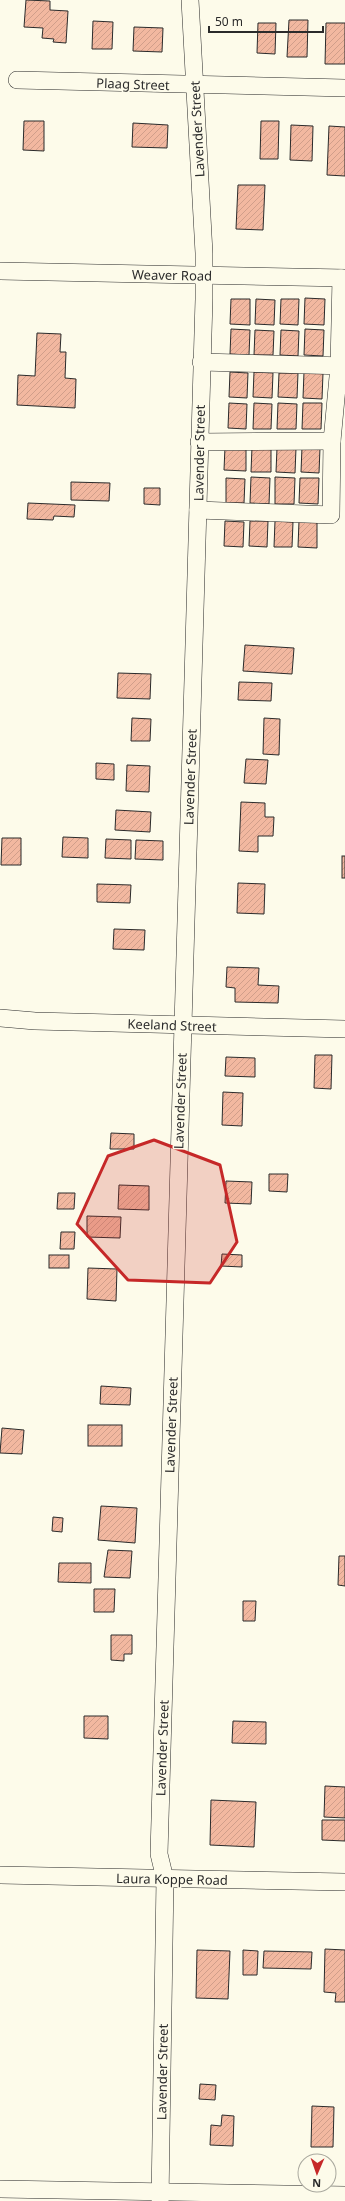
<svg xmlns="http://www.w3.org/2000/svg" width="345" height="2201" viewBox="0 0 345 2201" font-family="'Noto Sans',sans-serif">
<style>
.building{fill:url(#building-hatch);stroke:#2b2b2b}
.lines{fill:none;stroke-linecap:round;stroke-linejoin:round}
.minor-casing{stroke:#2b2b2b;stroke-width:18}
.minor{stroke:#fdfbea;stroke-width:17}
.marked{fill:#c62828;fill-opacity:0.2;stroke:#c62828;stroke-width:3;stroke-linejoin:round}
.labels{text-anchor:middle;dominant-baseline:central;stroke-width:3;stroke-linejoin:round;paint-order:stroke}
.street-label{font-size:13px;fill:#2b2b2b;stroke:#fdfbea}
</style>
<defs>
<pattern id="building-hatch" width="6" height="6" patternUnits="userSpaceOnUse"><rect width="6" height="6" fill="#f2b8a0"/><path d="M-1 1l2-2M0 6l6-6M5 7l2-2" fill="none" stroke="#d09e8a"/></pattern>
</defs>
<rect width="100%" height="100%" fill="#fdfbea"/>
<!-- building -->
<g class="building">
<polygon points="26,0 50,1 50,10 68,11 66,43 53,42 54,39 42,38 43,28 24,27"/>
<polygon points="289,20 308,20 307,57 287,57"/>
<polygon points="93,21 113,22 112,49 92,49"/>
<polygon points="258,23 276,23 275,54 257,53"/>
<polygon points="326,23 345,23 345,64 325,64"/>
<polygon points="134,27 163,28 162,52 133,51"/>
<polygon points="24,121 44,121 44,151 23,150"/>
<polygon points="261,121 279,121 278,159 260,159"/>
<polygon points="133,123 168,125 167,148 132,147"/>
<polygon points="291,125 313,126 312,161 290,160"/>
<polygon points="329,126 345,127 345,176 327,175"/>
<polygon points="238,185 265,185 263,230 236,229"/>
<polygon points="305,298 325,299 324,325 304,324"/>
<polygon points="231,299 250,299 250,325 230,324"/>
<polygon points="256,299 275,300 274,325 255,324"/>
<polygon points="281,299 299,299 298,325 280,324"/>
<polygon points="231,329 250,330 249,355 230,354"/>
<polygon points="305,329 324,330 323,356 304,355"/>
<polygon points="255,330 274,331 273,355 254,355"/>
<polygon points="281,330 299,331 298,356 280,355"/>
<polygon points="37,333 61,334 60,352 66,352 65,378 76,379 75,408 17,405 18,375 35,376"/>
<polygon points="230,372 248,373 247,398 229,397"/>
<polygon points="254,372 273,373 272,398 253,397"/>
<polygon points="304,372 323,373 322,399 303,398"/>
<polygon points="279,373 298,373 297,398 278,397"/>
<polygon points="229,403 247,404 246,429 228,428"/>
<polygon points="254,403 272,404 271,429 253,429"/>
<polygon points="278,403 297,404 296,429 277,429"/>
<polygon points="303,403 322,403 321,429 302,429"/>
<polygon points="225,447 246,448 246,471 224,470"/>
<polygon points="252,447 271,447 271,472 251,472"/>
<polygon points="302,447 320,448 319,473 301,472"/>
<polygon points="277,448 296,448 295,473 276,472"/>
<polygon points="251,477 270,478 269,504 250,503"/>
<polygon points="275,477 295,478 294,504 275,504"/>
<polygon points="226,478 245,479 244,503 226,503"/>
<polygon points="300,478 319,478 318,504 299,503"/>
<polygon points="71,482 110,483 109,501 71,500"/>
<polygon points="144,488 160,488 160,505 144,504"/>
<polygon points="28,503 75,505 74,517 54,516 53,520 27,519"/>
<polygon points="225,521 244,522 243,547 224,546"/>
<polygon points="250,521 268,521 267,547 249,546"/>
<polygon points="275,521 293,522 292,547 274,547"/>
<polygon points="299,521 317,521 317,548 298,547"/>
<polygon points="245,645 294,648 292,674 243,671"/>
<polygon points="118,673 151,674 150,699 117,698"/>
<polygon points="239,682 272,683 271,701 238,700"/>
<polygon points="132,718 151,719 150,741 131,741"/>
<polygon points="264,718 280,719 279,755 263,754"/>
<polygon points="246,759 268,760 266,784 244,783"/>
<polygon points="96,763 114,764 114,780 96,779"/>
<polygon points="127,765 150,766 149,792 126,791"/>
<polygon points="241,802 265,803 265,817 274,817 273,836 258,836 258,852 239,851"/>
<polygon points="116,810 151,812 150,832 115,830"/>
<polygon points="63,837 88,838 88,858 62,857"/>
<polygon points="2,838 21,838 21,865 1,865"/>
<polygon points="106,839 131,840 131,859 105,858"/>
<polygon points="136,840 163,841 163,860 135,859"/>
<rect x="342" y="856" width="3" height="22"/>
<polygon points="238,883 265,884 264,914 237,913"/>
<polygon points="97,884 131,885 130,903 97,902"/>
<polygon points="114,929 145,930 144,950 113,949"/>
<polygon points="227,967 259,968 258,985 279,986 278,1003 235,1002 235,988 226,987"/>
<polygon points="315,1055 332,1055 331,1089 314,1088"/>
<polygon points="226,1057 255,1058 255,1077 225,1076"/>
<polygon points="223,1092 243,1093 242,1126 222,1125"/>
<polygon points="111,1133 134,1134 134,1149 110,1149"/>
<polygon points="269,1174 288,1174 287,1192 269,1191"/>
<polygon points="226,1181 252,1182 251,1204 225,1203"/>
<polygon points="119,1185 149,1186 149,1210 118,1209"/>
<polygon points="58,1193 75,1193 74,1209 57,1209"/>
<polygon points="87,1216 121,1217 120,1238 87,1237"/>
<polygon points="61,1232 75,1232 74,1249 60,1249"/>
<polygon points="222,1254 242,1255 242,1267 221,1266"/>
<rect x="49" y="1255" width="20" height="13"/>
<polygon points="88,1268 117,1269 116,1301 87,1299"/>
<polygon points="101,1386 131,1388 130,1405 100,1404"/>
<rect x="88" y="1425" width="34" height="21"/>
<polygon points="2,1428 24,1430 22,1454 0,1453"/>
<polygon points="101,1506 137,1508 135,1543 98,1540"/>
<polygon points="53,1517 63,1518 62,1532 52,1531"/>
<polygon points="108,1550 132,1551 130,1578 104,1577"/>
<polygon points="339,1556 345,1556 345,1586 338,1585"/>
<polygon points="59,1563 91,1563 91,1583 58,1582"/>
<polygon points="94,1589 115,1589 114,1612 94,1612"/>
<polygon points="243,1601 256,1601 255,1621 243,1621"/>
<polygon points="111,1635 132,1635 132,1654 124,1654 124,1661 111,1660"/>
<polygon points="84,1716 108,1716 108,1739 84,1738"/>
<polygon points="233,1721 266,1722 266,1744 232,1743"/>
<polygon points="325,1786 345,1787 345,1818 324,1817"/>
<polygon points="211,1800 256,1802 254,1847 210,1845"/>
<polygon points="322,1820 345,1820 345,1841 322,1840"/>
<polygon points="325,1949 345,1950 345,2002 335,2002 336,1993 324,1992"/>
<polygon points="197,1950 230,1951 228,1999 196,1998"/>
<polygon points="243,1950 258,1951 257,1975 243,1975"/>
<polygon points="264,1951 312,1952 311,1969 263,1968"/>
<polygon points="200,2084 216,2085 215,2100 199,2099"/>
<polygon points="312,2106 334,2107 333,2147 311,2147"/>
<polygon points="222,2115 234,2116 233,2146 210,2145 211,2125 221,2126"/>
</g>
<g class="lines">
<defs>
<g id="minor">
<polyline points="17,80 345,88"/>
<polyline points="0,271 345,278"/>
<polyline points="201,362 345,366"/>
<polyline points="199,442 332,441"/>
<polyline points="198,510 331,515 332,441 339,366 341,278"/>
<polyline points="0,1018 35,1021 345,1029"/>
<polyline points="0,1875 345,1882"/>
<polyline points="0,2189 345,2195"/>
<polyline points="160,2201 165,1879 159,1854 204,299 204,253 190,0"/>
</g>
</defs>
<!-- minor casing -->
<use href="#minor" class="minor-casing"/>
<!-- minor -->
<use href="#minor" class="minor"/>
</g>
<!-- marked area -->
<path class="marked" d="M 154,1140 L 220,1165 L 237,1242 L 210,1283 L 128,1280 L 77,1224 L 108,1156 Z"/>
<g class="labels">
<!-- street labels -->
<g class="street-label">
<text transform="translate(133 84) rotate(2)">Plaag Street</text>
<text transform="translate(197 129) rotate(-93)">Lavender Street</text>
<text transform="translate(172 275) rotate(1)">Weaver Road</text>
<text transform="translate(199 453) rotate(-89)">Lavender Street</text>
<text transform="translate(190 777) rotate(-88)">Lavender Street</text>
<text transform="translate(172 1025) rotate(2)">Keeland Street</text>
<text transform="translate(180 1101) rotate(-88)">Lavender Street</text>
<text transform="translate(171 1425) rotate(-88)">Lavender Street</text>
<text transform="translate(162 1748) rotate(-88)">Lavender Street</text>
<text transform="translate(172 1879) rotate(1)">Laura Koppe Road</text>
<text transform="translate(162 2072) rotate(-89)">Lavender Street</text>
</g>
</g>
<!-- north arrow -->
<g transform="translate(317 2173) rotate(182)"><circle r="19" fill="#fdfbea" stroke="#a9a89e"/>
<path d="M0-3L7 15L0 10L-7 15Z" fill="#c62828"/>
<text y="-6" font-size="11" font-weight="bold" text-anchor="middle" fill="#2b2b2b">N</text>
</g>
<!-- scale -->
<path d="M209 26v6h114v-6" fill="none" stroke="#2b2b2b" stroke-width="2"/>
<text x="215" y="26" font-size="12" fill="#2b2b2b" stroke="#fdfbea" stroke-width="3" paint-order="stroke">50 m</text>
</svg>
